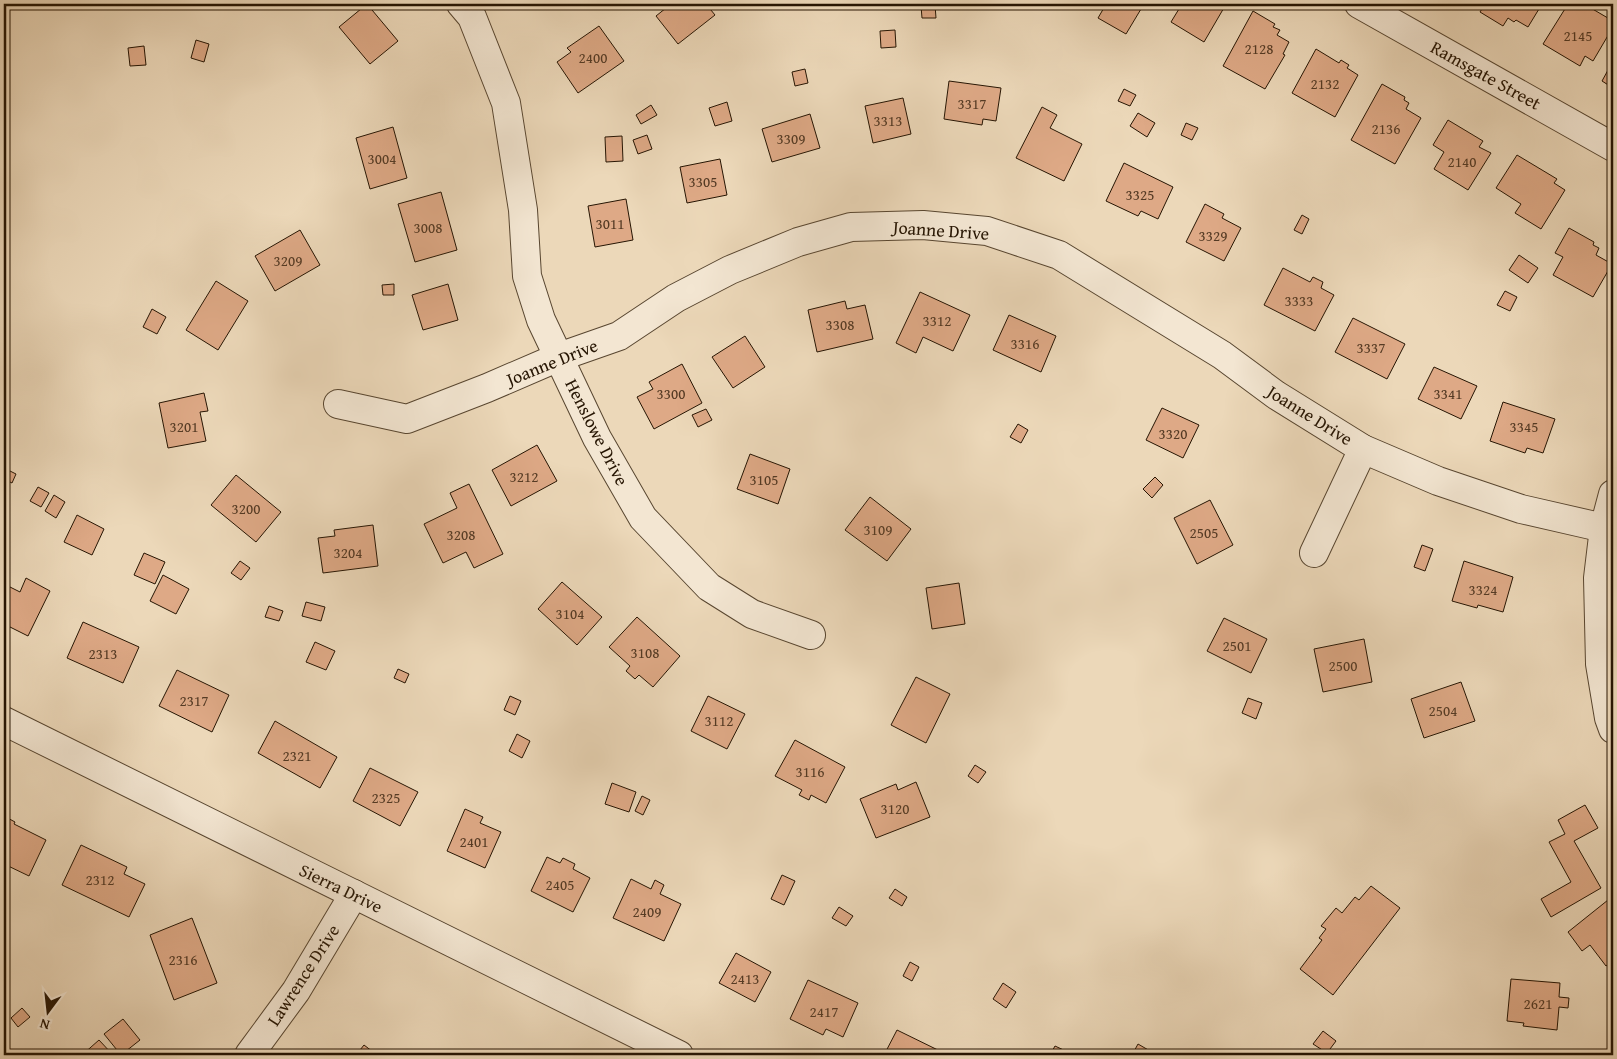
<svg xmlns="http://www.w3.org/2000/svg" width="1617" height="1059" viewBox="0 0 1617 1059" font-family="'Gentium Book Plus',serif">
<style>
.building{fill:#dea986;stroke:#261503}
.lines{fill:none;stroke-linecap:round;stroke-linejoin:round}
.minor-casing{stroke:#584630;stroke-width:30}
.tertiary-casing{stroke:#584630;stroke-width:30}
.minor{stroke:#f3e6d2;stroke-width:28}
.tertiary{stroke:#f3e6d2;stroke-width:28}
.labels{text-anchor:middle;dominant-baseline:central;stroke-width:4;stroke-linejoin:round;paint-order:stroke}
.number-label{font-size:15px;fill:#543a24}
.street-label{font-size:18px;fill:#261503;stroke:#f3e6d2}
</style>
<rect width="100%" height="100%" fill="#ecd8b9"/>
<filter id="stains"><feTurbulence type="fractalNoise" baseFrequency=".004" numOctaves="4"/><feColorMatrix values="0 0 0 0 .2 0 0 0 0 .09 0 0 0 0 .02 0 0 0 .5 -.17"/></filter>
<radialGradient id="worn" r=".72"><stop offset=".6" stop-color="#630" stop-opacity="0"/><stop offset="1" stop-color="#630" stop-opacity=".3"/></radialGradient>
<!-- building -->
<g class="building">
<polygon points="367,4 398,41 370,64 339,27"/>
<polygon points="671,4 706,4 715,15 678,44 656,16"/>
<polygon points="1102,4 1144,4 1126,34 1098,18 1105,6"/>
<polygon points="1182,4 1221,4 1225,6 1204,42 1171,22"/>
<polygon points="1485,4 1542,4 1528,27 1516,20 1514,22 1508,18 1503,26 1480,12"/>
<polygon points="1568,4 1584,4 1613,21 1613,27 1593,61 1585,56 1580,66 1543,44"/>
<polygon points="935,5 936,18 922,18 921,6"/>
<polygon points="1253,11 1275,24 1273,27 1280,30 1277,35 1289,42 1283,54 1285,55 1265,89 1223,66"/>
<polygon points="599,26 624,61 578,93 557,62 571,52 567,48"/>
<polygon points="895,30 896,47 881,48 880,31"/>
<polygon points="196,40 209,44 204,62 191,58"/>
<polygon points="144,46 146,65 130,66 128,48"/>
<polygon points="1316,49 1339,63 1341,60 1349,65 1347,68 1358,75 1335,117 1292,93"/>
<polygon points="1613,61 1613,88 1602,81"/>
<polygon points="805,69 808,83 795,86 792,72"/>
<polygon points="949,81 1001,88 996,121 983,119 982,125 944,119"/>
<polygon points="1382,84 1405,97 1404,100 1409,103 1406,109 1421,118 1395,164 1351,140"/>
<polygon points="1124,89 1136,95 1130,106 1118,101"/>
<polygon points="903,98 911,134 873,143 865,106"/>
<polygon points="727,102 732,121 715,126 709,108"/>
<polygon points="651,105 657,115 641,124 636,115"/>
<polygon points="1042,107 1057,115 1050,128 1082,144 1064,181 1016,158"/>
<polygon points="1138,113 1155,123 1147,137 1130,126"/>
<polygon points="810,114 820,148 772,162 762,129"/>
<polygon points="1448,120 1483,141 1479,147 1491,153 1468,190 1434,169 1444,152 1433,145"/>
<polygon points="1186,123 1198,128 1192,140 1181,135"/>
<polygon points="393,127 407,178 370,189 356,138"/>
<polygon points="647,135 652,149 638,154 633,140"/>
<polygon points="622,136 623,161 606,162 605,137"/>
<polygon points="1517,155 1557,179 1554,183 1565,190 1541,229 1515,213 1521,204 1496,188"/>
<polygon points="720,159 727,195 687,203 680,167"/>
<polygon points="1124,163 1173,187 1158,219 1141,211 1138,216 1106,201"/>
<polygon points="441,192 457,250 415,262 398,204"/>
<polygon points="626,199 633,240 595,247 588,206"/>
<polygon points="1205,204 1224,214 1222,218 1241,228 1224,261 1186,242"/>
<polygon points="1302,215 1309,219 1302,234 1294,230"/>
<polygon points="1569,228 1594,242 1593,245 1599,248 1596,255 1612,264 1593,297 1553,275 1563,257 1555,253"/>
<polygon points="300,230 320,265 275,291 255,256"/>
<polygon points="1519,255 1538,268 1528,283 1509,270"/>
<polygon points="1283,268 1310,282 1313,277 1323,282 1321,288 1334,295 1315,331 1264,305"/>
<polygon points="216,281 248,301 218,350 186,330"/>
<polygon points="394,284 394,295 383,295 382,285"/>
<polygon points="448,284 458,320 423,330 412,295"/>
<polygon points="1505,291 1517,297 1510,311 1497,305"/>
<polygon points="920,292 970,315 953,351 923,337 916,353 896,343"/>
<polygon points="845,301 847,309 865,305 873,339 817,352 808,310"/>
<polygon points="152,309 166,317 157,334 143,327"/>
<polygon points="1009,315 1056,336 1041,372 993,350"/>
<polygon points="1353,318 1405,344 1387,379 1335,352"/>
<polygon points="745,336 765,367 733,388 712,357"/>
<polygon points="682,364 702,403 654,429 637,397 653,389 649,382"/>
<polygon points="1434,367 1477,386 1461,419 1418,399"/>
<polygon points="204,393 208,411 200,412 206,441 168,448 159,403"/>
<polygon points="1503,402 1555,419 1543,453 1527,448 1525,453 1490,441"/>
<polygon points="1162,408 1199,425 1183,458 1146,440"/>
<polygon points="706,409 712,420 698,427 692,415"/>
<polygon points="1018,424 1028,430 1021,443 1010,437"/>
<polygon points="537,445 557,481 511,506 492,470"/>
<polygon points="750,454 790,469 778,504 737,489"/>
<polygon points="4,468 16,474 12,483 4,479"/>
<polygon points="236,475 281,512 256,542 211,505"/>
<polygon points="1155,477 1163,485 1152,498 1143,489"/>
<polygon points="469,484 503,554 474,568 466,552 443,563 424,524 457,508 450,493"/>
<polygon points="38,487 49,493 41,507 30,501"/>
<polygon points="54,495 65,502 56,518 45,511"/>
<polygon points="870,497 911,529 887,561 845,530"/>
<polygon points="1210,500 1233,545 1197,564 1174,518"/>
<polygon points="77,515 104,529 92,555 64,542"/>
<polygon points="373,525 378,566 323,573 318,538 335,536 334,530"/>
<polygon points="1422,545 1433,549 1425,571 1414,567"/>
<polygon points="144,553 165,562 155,584 134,575"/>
<polygon points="240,561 250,568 241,580 231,573"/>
<polygon points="1464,561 1513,577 1503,612 1478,605 1477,608 1452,601"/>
<polygon points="163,575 189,589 176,614 150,601"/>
<polygon points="26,578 50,591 28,636 4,624 4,584 20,592"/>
<polygon points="562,582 602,617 577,645 538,609"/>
<polygon points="959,583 965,624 932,629 926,588"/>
<polygon points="306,602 325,607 321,621 302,616"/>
<polygon points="269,606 283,611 279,621 265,617"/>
<polygon points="637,617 680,656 653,687 639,675 635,679 626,671 630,666 609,647"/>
<polygon points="1224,618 1267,639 1251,673 1207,651"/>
<polygon points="83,622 139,647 123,683 67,658"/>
<polygon points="1364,639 1372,682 1323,692 1314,649"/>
<polygon points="315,642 335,651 326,670 306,662"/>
<polygon points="398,669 409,674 405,683 394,678"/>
<polygon points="177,670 229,695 212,732 159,706"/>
<polygon points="916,677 950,694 926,743 891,725"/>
<polygon points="1461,682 1475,721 1424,738 1411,699"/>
<polygon points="510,696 521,701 515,715 504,710"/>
<polygon points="708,696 745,714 727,749 691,731"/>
<polygon points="1248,698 1262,703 1256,719 1242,713"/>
<polygon points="275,721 337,757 320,788 258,753"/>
<polygon points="517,734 530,741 522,758 509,751"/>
<polygon points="795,740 845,767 826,803 811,795 809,800 799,795 802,790 775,776"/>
<polygon points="975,765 986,772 978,783 968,776"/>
<polygon points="370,768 418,792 400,826 353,801"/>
<polygon points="916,782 930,817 876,838 860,799 896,784 898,790"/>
<polygon points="612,783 636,792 629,812 605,804"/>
<polygon points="642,796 650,800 643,815 635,811"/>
<polygon points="1585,805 1598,828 1574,841 1601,888 1551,917 1541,899 1571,882 1549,842 1565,834 1558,820"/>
<polygon points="465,809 483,817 480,823 501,832 485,868 447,851"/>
<polygon points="4,816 15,822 14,824 46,840 29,876 4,864"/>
<polygon points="81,845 127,867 124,874 145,884 129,917 62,885"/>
<polygon points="547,857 560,863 563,858 575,864 573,869 590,878 573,912 531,891"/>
<polygon points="782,875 795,881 784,905 771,899"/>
<polygon points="631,879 651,889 655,880 664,885 660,894 681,904 664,941 613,918"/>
<polygon points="1371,886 1400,908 1333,995 1300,969 1322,940 1319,938 1326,929 1321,926 1336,908 1342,913 1355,897 1359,900"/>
<polygon points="895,889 907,897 902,906 889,898"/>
<polygon points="1613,896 1613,961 1606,966 1590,945 1582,951 1568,932"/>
<polygon points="839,907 853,916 846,926 832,918"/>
<polygon points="192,918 217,983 174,1000 150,935"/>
<polygon points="736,953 771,972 755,1002 719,983"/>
<polygon points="910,962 919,967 912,981 903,976"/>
<polygon points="1511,979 1560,983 1559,997 1569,998 1568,1008 1559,1007 1557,1030 1523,1026 1524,1023 1507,1021"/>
<polygon points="808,980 858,1003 843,1037 826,1029 823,1035 790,1019"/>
<polygon points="1003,983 1016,992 1006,1008 993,999"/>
<polygon points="22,1008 30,1017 18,1027 11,1018"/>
<polygon points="123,1019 140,1040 121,1055 104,1034"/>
<polygon points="897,1030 944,1053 943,1055 884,1055"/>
<polygon points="1323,1031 1336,1041 1327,1053 1313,1044"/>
<polygon points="99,1040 113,1055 82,1055"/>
<polygon points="1138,1044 1157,1055 1132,1055"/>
<polygon points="364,1045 377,1055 356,1055"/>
<polygon points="1055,1046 1070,1053 1069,1055 1050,1055"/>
</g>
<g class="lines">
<defs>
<g id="minor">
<polyline points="461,4 472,17 506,103 523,210 527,276 541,320 597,438 643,518 709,587 752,614 811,635"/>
<polyline points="1359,4 1613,147"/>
<polyline points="338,404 407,419 487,388 559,357 619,336 676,298 730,270 798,242 851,227 923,225 987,231 1059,255 1222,355 1276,395 1363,449 1438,481 1521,509 1604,528"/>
<polyline points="1314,553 1363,449"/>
<polyline points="249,1055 296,991 354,894"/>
</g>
<g id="tertiary">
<polyline points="1613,494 1604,528 1598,578 1600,664 1609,718 1613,729"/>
<polyline points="4,721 679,1055"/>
</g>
</defs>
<!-- minor casing -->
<use href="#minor" class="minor-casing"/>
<!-- tertiary casing -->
<use href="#tertiary" class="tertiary-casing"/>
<!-- minor -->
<use href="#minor" class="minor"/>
<!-- tertiary -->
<use href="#tertiary" class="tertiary"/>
</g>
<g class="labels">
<!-- number labels -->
<g class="number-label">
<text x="1578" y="35">2145</text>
<text x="1259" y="48">2128</text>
<text x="593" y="57">2400</text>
<text x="1325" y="83">2132</text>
<text x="972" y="103">3317</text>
<text x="888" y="120">3313</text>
<text x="1386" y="128">2136</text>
<text x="791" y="138">3309</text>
<text x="382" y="158">3004</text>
<text x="1462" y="161">2140</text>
<text x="703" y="181">3305</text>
<text x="1140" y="194">3325</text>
<text x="610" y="223">3011</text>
<text x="428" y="227">3008</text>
<text x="1213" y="235">3329</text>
<text x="288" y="260">3209</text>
<text x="1299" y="300">3333</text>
<text x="937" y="320">3312</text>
<text x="840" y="324">3308</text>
<text x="1025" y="343">3316</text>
<text x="1371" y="347">3337</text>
<text x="671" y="393">3300</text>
<text x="1448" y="393">3341</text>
<text x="184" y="426">3201</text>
<text x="1524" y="426">3345</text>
<text x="1173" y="433">3320</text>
<text x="524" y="476">3212</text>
<text x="764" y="479">3105</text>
<text x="246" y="508">3200</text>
<text x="878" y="529">3109</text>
<text x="1204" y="532">2505</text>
<text x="461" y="534">3208</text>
<text x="348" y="552">3204</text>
<text x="1483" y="589">3324</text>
<text x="570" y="613">3104</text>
<text x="1237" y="645">2501</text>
<text x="645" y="652">3108</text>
<text x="103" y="653">2313</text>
<text x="1343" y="665">2500</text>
<text x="194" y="700">2317</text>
<text x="1443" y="710">2504</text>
<text x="719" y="720">3112</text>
<text x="297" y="755">2321</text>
<text x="810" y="771">3116</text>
<text x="386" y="797">2325</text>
<text x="895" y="808">3120</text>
<text x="474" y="841">2401</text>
<text x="100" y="879">2312</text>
<text x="560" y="884">2405</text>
<text x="647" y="911">2409</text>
<text x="183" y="959">2316</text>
<text x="745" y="978">2413</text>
<text x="1538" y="1003">2621</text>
<text x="824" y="1011">2417</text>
</g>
<!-- street labels -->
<g class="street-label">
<text transform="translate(1486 75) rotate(29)">Ramsgate Street</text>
<text transform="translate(941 230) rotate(4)">Joanne Drive</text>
<text transform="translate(552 362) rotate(-22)">Joanne Drive</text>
<text transform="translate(1310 415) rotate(32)">Joanne Drive</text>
<text transform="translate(597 432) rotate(63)">Henslowe Drive</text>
<text transform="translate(341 888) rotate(26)">Sierra Drive</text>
<text transform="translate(303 975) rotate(-57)">Lawrence Drive</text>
</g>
</g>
<!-- margin -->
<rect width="1617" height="1059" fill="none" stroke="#ecd8b9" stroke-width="20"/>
<rect x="5" y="5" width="1607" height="1049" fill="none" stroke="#261503" stroke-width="2.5"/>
<rect x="10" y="10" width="1597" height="1039" fill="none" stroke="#261503"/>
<!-- north arrow -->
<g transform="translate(48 1012) rotate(195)" stroke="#f3e6d2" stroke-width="4" paint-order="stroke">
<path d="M0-4L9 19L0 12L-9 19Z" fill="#261503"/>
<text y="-8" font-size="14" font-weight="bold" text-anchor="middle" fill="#261503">N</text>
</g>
<rect width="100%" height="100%" filter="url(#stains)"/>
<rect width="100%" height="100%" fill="url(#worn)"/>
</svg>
